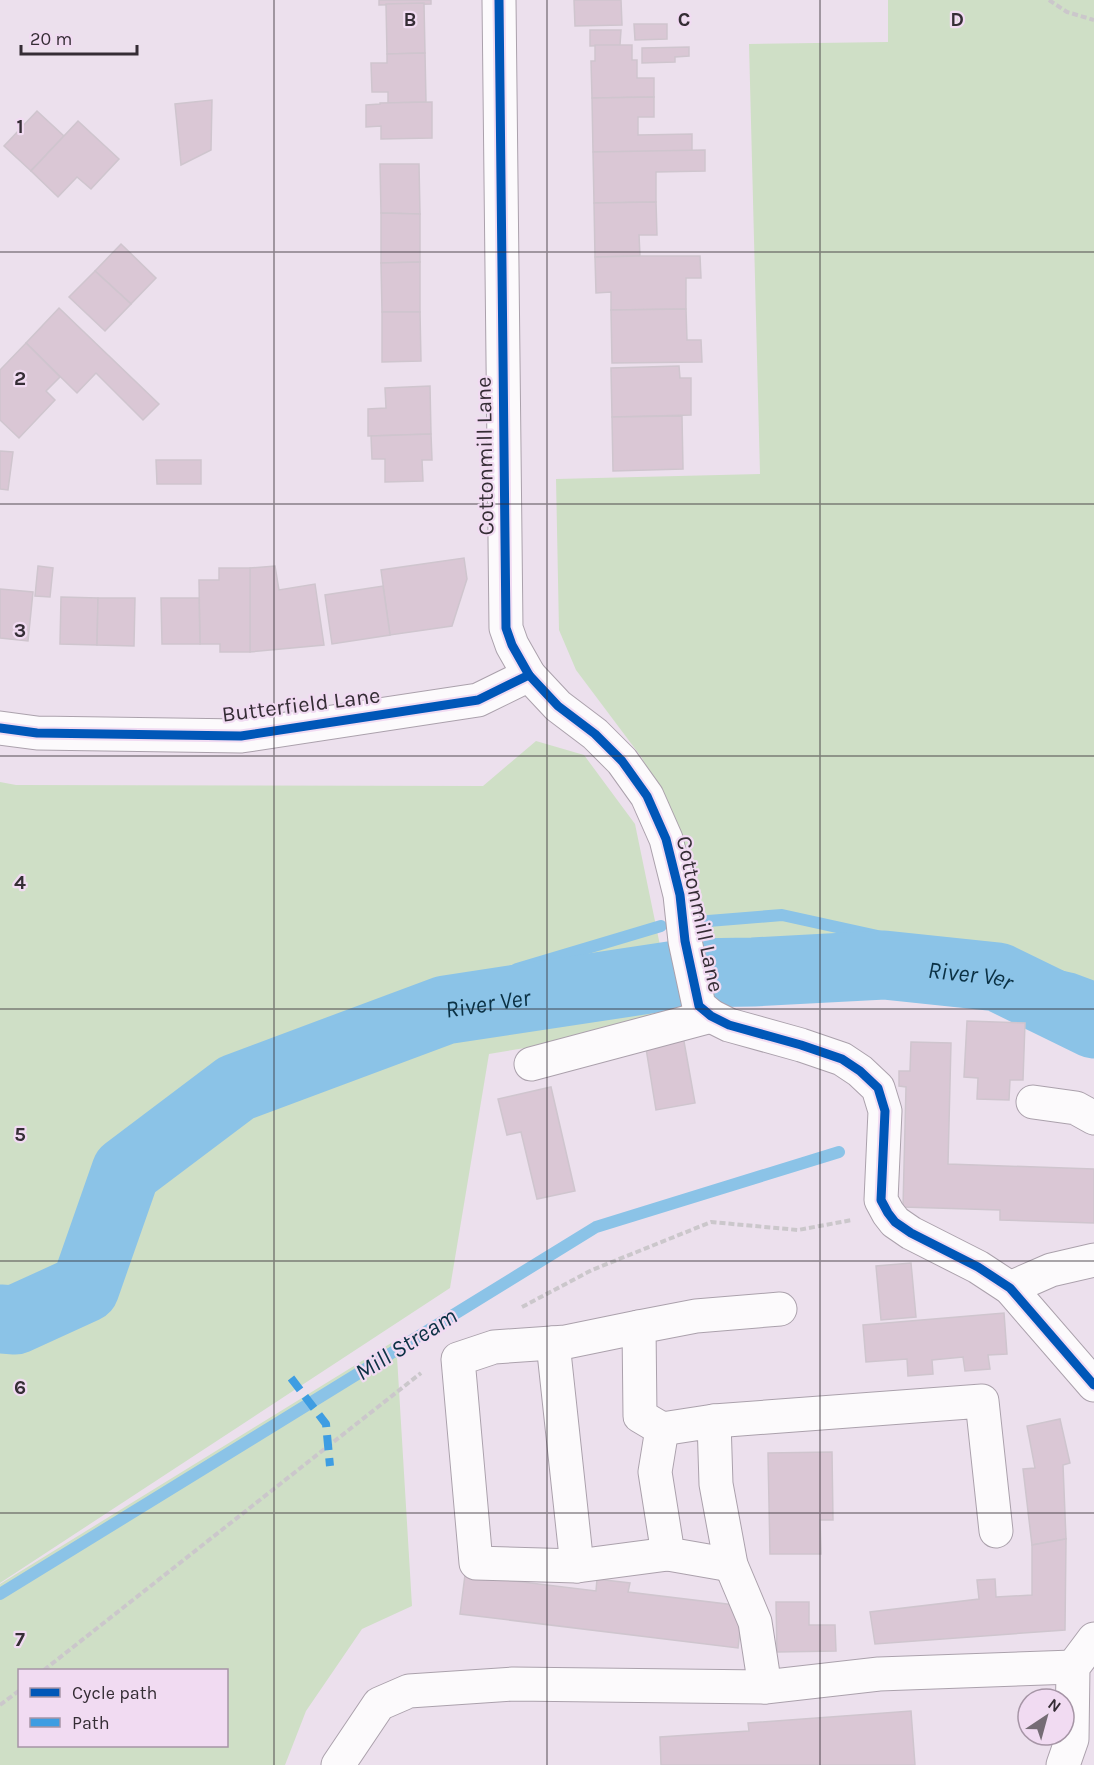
<svg xmlns="http://www.w3.org/2000/svg" width="1094" height="1765" viewBox="0 0 1094 1765" font-family="Karla,sans-serif">
<style>
.green{fill:#cfdfc6;fill-rule:evenodd}
.lines{fill:none;stroke-linecap:round;stroke-linejoin:round}
.stream{stroke:#8bc3e7;stroke-width:12}
.river{stroke:#8bc3e7;stroke-width:69}
.building{fill:#dac7d5;stroke:#cfc5ce;stroke-width:1.5}
.minor-casing{stroke:#aba1ac;stroke-width:35}
.path{stroke:#cbc7cb;stroke-width:4;stroke-dasharray:6 3;stroke-linecap:butt}
.minor{stroke:#fcfafc;stroke-width:33}
.quiet{stroke:#3e9de2;stroke-width:8;stroke-dasharray:15 8;stroke-linecap:butt}
.cycleway-casing{stroke:#f1dbf2;stroke-width:13}
.cycleway{stroke:#0057b8;stroke-width:9}
.grid{fill:none;stroke:#352d35;stroke-width:1.5;stroke-opacity:0.55}
.labels{text-anchor:middle;dominant-baseline:central;stroke-width:4.5;stroke-linejoin:round;paint-order:stroke}
.street-label{font-size:22px;fill:#352d35;stroke:#f1dbf2}
.water-label{font-size:24px;font-style:italic;fill:#0b3144;stroke:#f1dbf2}
.grid-label{font-size:20px;text-anchor:middle;font-weight:bold;fill:#352d35;stroke:#f1dbf2;stroke-width:4.5;stroke-linejoin:round;paint-order:stroke}
</style>
<rect width="100%" height="100%" fill="#ece0ed"/>
<!-- green -->
<g class="green">
<polygon points="888,0 1094,0 1094,1038 996,990 876,974 738,981 716,967 693,862 642,758 576,670 559,630 556,479 760,474 749,44 888,42"/>
<polygon points="536,741 584,755 635,824 676,1023 489,1054 450,1288 0,1583 0,782 16,785 483,786"/>
<path d="M 396,1340 L 412,1606 L 362,1629 L 306,1711 L 285,1765 L 0,1765 L 0,1584 ZM 20,1670 L 226,1670 L 226,1746 L 20,1746 Z"/>
</g>
<g class="lines">
<!-- stream -->
<g class="stream">
<polyline points="696,922 782,915 1073,979 1094,987"/>
<polyline points="445,1010 517,969 661,926"/>
<polyline points="0,1594 596,1227 839,1152"/>
</g>
<!-- river -->
<path class="river" id="s1" d="M 0,1319 L 15,1320 L 85,1288 L 126,1171 L 236,1088 L 445,1010 L 689,973 L 753,972 L 884,965 L 998,977 L 1094,1024"/>
</g>
<!-- building -->
<g class="building">
<polygon points="379,0 431,0 431,4 379,5"/>
<polygon points="574,0 621,0 622,25 575,26"/>
<polygon points="424,3 425,53 387,54 386,4"/>
<polygon points="634,24 667,24 667,39 635,40"/>
<polygon points="590,30 621,30 620,45 590,46"/>
<polygon points="595,45 632,45 632,60 637,60 637,78 654,78 654,97 592,98 591,61 595,61"/>
<polygon points="689,47 689,56 675,57 675,62 642,63 642,48"/>
<polygon points="425,53 426,102 388,103 388,92 372,92 371,63 387,63 387,54"/>
<polygon points="654,97 654,117 638,117 638,135 692,134 692,151 593,152 592,98"/>
<polygon points="212,100 211,150 181,165 175,104"/>
<polygon points="432,102 432,138 381,139 381,126 366,127 366,105 380,104 380,103"/>
<polygon points="37,111 64,136 31,171 4,146"/>
<polygon points="78,121 119,159 91,189 77,177 58,197 31,171"/>
<polygon points="705,150 705,171 656,172 656,202 594,203 593,152"/>
<polygon points="380,164 419,164 420,214 381,213"/>
<polygon points="656,202 657,235 639,235 640,256 595,257 594,203"/>
<polygon points="381,213 420,214 420,262 381,263"/>
<polygon points="121,244 156,278 131,304 95,271"/>
<polygon points="640,256 700,256 701,278 686,278 686,309 611,310 611,292 596,293 595,257"/>
<polygon points="420,262 420,312 382,312 381,263"/>
<polygon points="95,271 131,304 105,331 69,297"/>
<polygon points="59,308 159,404 143,420 96,373 77,393 26,343"/>
<polygon points="686,309 687,340 701,340 702,362 612,363 611,310"/>
<polygon points="382,312 420,312 421,361 382,362"/>
<polygon points="26,343 60,377 46,391 55,400 19,438 0,420 0,370"/>
<polygon points="679,366 680,378 691,378 691,415 612,417 611,368"/>
<polygon points="430,386 431,434 368,436 368,409 386,408 385,388"/>
<polygon points="682,416 683,469 613,471 612,417"/>
<polygon points="431,434 432,460 422,460 423,481 385,482 385,459 372,459 371,436"/>
<polygon points="0,451 13,452 8,490 0,489"/>
<polygon points="156,460 201,460 201,484 157,484"/>
<polygon points="464,558 467,579 452,626 390,635 381,570"/>
<polygon points="38,566 53,568 50,597 35,596"/>
<polygon points="275,566 279,590 315,584 324,645 250,652 250,568"/>
<polygon points="219,568 250,568 250,652 220,652 220,644 200,644 199,580 219,580"/>
<polygon points="383,586 390,635 332,644 325,595"/>
<polygon points="0,589 33,592 28,641 0,638"/>
<polygon points="61,597 98,598 97,645 60,644"/>
<polygon points="98,598 135,598 134,646 97,645"/>
<polygon points="161,598 199,598 200,644 162,644"/>
<polygon points="967,1021 1025,1023 1023,1080 1010,1080 1009,1100 977,1099 978,1078 964,1077"/>
<polygon points="683,1036 695,1103 656,1110 645,1042"/>
<polygon points="911,1042 951,1043 948,1164 1094,1169 1094,1223 1000,1220 1000,1210 903,1207 906,1087 899,1086 899,1071 910,1071"/>
<polygon points="551,1087 575,1191 537,1199 521,1132 507,1135 498,1099"/>
<polygon points="911,1263 916,1317 881,1320 876,1266"/>
<polygon points="1004,1313 1007,1354 988,1355 990,1369 965,1371 963,1357 932,1360 933,1374 908,1376 907,1359 866,1362 863,1325"/>
<polygon points="1060,1419 1070,1463 1063,1465 1066,1539 1032,1545 1023,1469 1035,1468 1027,1426"/>
<polygon points="832,1452 833,1520 820,1520 821,1554 770,1554 768,1453"/>
<polygon points="1066,1539 1065,1630 875,1644 870,1612 979,1599 977,1580 995,1579 996,1597 1032,1595 1032,1545"/>
<polygon points="465,1575 596,1591 597,1579 630,1583 628,1592 743,1606 738,1648 460,1614"/>
<polygon points="776,1602 809,1602 809,1625 835,1625 836,1651 777,1652"/>
<polygon points="911,1711 915,1765 661,1765 660,1737 749,1731 748,1723"/>
</g>
<g class="lines">
<defs>
<g id="minor">
<polyline points="499,0 506,628 512,645 529,675 558,706 595,734 622,761 647,796 666,839 680,895 685,941 699,1006 711,1016 729,1025 801,1045 842,1059 860,1071 878,1088 885,1111 881,1200 888,1213 895,1222 911,1233 978,1267 1010,1288 1094,1385"/>
<polyline points="0,728 37,733 241,736 478,700 529,675"/>
<polyline points="531,1064 711,1016"/>
<polyline points="1033,1102 1076,1108 1094,1118"/>
<polyline points="1010,1288 1051,1270 1094,1260"/>
<polyline points="639,1327 566,1342 494,1347 458,1359 476,1563 577,1566 668,1554"/>
<polyline points="553,1343 577,1566"/>
<polyline points="714,1421 982,1401 996,1531"/>
<polyline points="662,1429 655,1472 668,1554 731,1565"/>
<polyline points="765,1687 755,1622 731,1565 716,1484 714,1421 662,1429 640,1416 639,1327 696,1316 780,1309"/>
<polyline points="338,1765 379,1704 409,1691 513,1684 765,1687 879,1674 1073,1667"/>
<polyline points="1063,1765 1072,1739 1073,1667 1094,1639"/>
</g>
</defs>
<!-- minor casing -->
<use href="#minor" class="minor-casing"/>
<!-- path -->
<g class="path">
<polyline points="1049,0 1067,12 1094,20"/>
<polyline points="522,1307 592,1270 711,1222 798,1230 852,1220"/>
<polyline points="44,1670 421,1373"/>
<polyline points="0,1705 20,1690"/>
</g>
<!-- minor -->
<use href="#minor" class="minor"/>
<!-- quiet -->
<polyline class="quiet" points="291,1378 326,1424 330,1466"/>
<defs>
<g id="cycleway">
<polyline points="499,0 506,628 512,645 529,675 558,706 595,734 622,761 647,796 666,839 680,895 685,941 699,1006 711,1016 729,1025 801,1045 842,1059 860,1071 878,1088 885,1111 881,1200 888,1213 895,1222 911,1233 978,1267 1010,1288 1094,1385"/>
<polyline points="0,728 37,733 241,736 478,700 529,675"/>
</g>
</defs>
<!-- cycleway casing -->
<use href="#cycleway" class="cycleway-casing"/>
<!-- cycleway -->
<use href="#cycleway" class="cycleway"/>
</g>
<!-- grid -->
<path class="grid" d="M 274,0 L 274,1765M 547,0 L 547,1765M 820,0 L 820,1765M 0,252 L 1094,252M 0,504 L 1094,504M 0,756 L 1094,756M 0,1009 L 1094,1009M 0,1261 L 1094,1261M 0,1513 L 1094,1513"/>
<g class="labels">
<!-- street labels -->
<g class="street-label">
<text transform="translate(485 456) rotate(-91)">Cottonmill Lane</text>
<text transform="translate(301 705) rotate(-7)">Butterfield Lane</text>
<text transform="translate(700 914) rotate(78)">Cottonmill Lane</text>
</g>
<!-- water labels -->
<g class="water-label">
<text stroke="none"><textPath href="#s1" startOffset="1106">River Ver</textPath></text>
<text stroke="none"><textPath href="#s1" startOffset="620">River Ver</textPath></text>
<text transform="translate(406 1344) rotate(-32)">Mill Stream</text>
</g>
</g>
<g class="grid-label">
<text x="410" y="26">B</text>
<text x="684" y="26">C</text>
<text x="957" y="26">D</text>
<text x="20" y="133">1</text>
<text x="20" y="385">2</text>
<text x="20" y="637">3</text>
<text x="20" y="889">4</text>
<text x="20" y="1141">5</text>
<text x="20" y="1394">6</text>
<text x="20" y="1646">7</text>
</g>
<!-- legend -->
<rect x="18" y="1669" width="210" height="78" fill="#f1dbf2" stroke="#a695a6" stroke-width="1.5"/>
<rect x="30" y="1688" width="30" height="9" fill="#0057b8" stroke="#a695a6" stroke-width="1.5"/>
<text x="72" y="1699" font-size="18" fill="#352d35">Cycle path</text>
<rect x="30" y="1718" width="30" height="9" fill="#3e9de2" stroke="#a695a6" stroke-width="1.5"/>
<text x="72" y="1729" font-size="18" fill="#352d35">Path</text>
<!-- north arrow -->
<g transform="translate(1046 1717) rotate(36)"><circle r="28" fill="#f1dbf2" stroke="#a695a6" stroke-width="1.5"/>
<path d="M0-4.5L10 22L0 15L-10 22Z" fill="#756c75"/>
<text y="-9" font-size="16" font-weight="bold" text-anchor="middle" fill="#352d35">N</text>
</g>
<!-- scale -->
<path d="M21 45v9h116v-9" fill="none" stroke="#352d35" stroke-width="3"/>
<text x="30" y="45" font-size="18" fill="#352d35" stroke="#f1dbf2" stroke-width="4.5" paint-order="stroke">20 m</text>
</svg>
